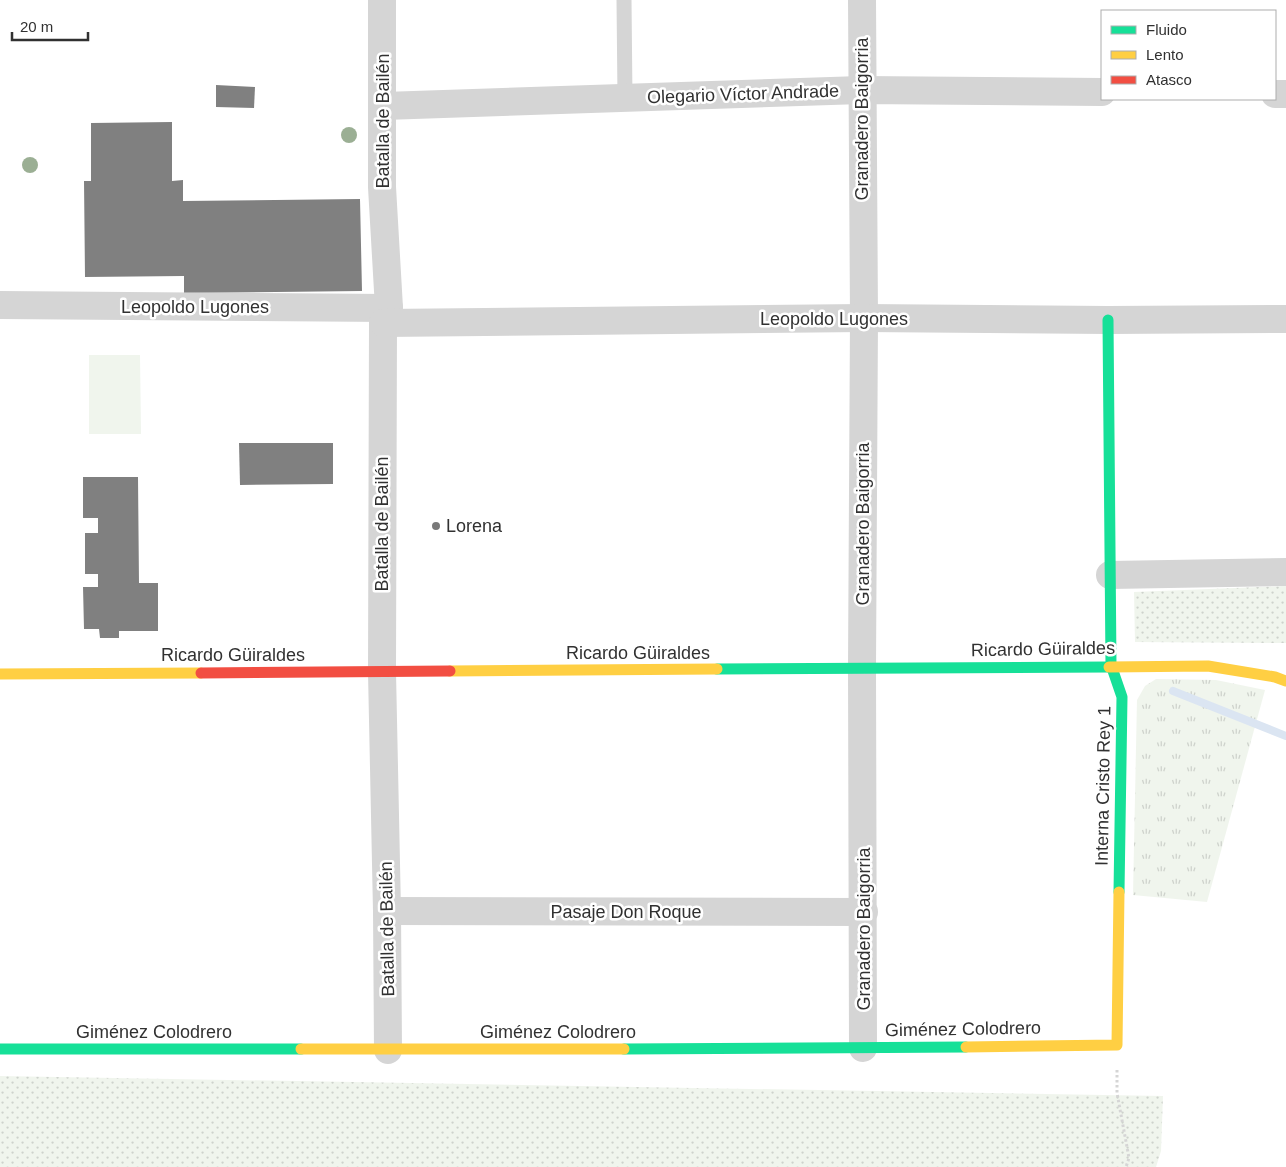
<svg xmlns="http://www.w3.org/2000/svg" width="1286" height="1167" viewBox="0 0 1286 1167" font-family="Arial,sans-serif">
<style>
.grass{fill:url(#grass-dots)}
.park{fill:url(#park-tufts)}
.garden{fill:#f0f5ed}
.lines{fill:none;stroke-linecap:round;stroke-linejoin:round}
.stream{stroke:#dbe5f2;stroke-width:8}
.building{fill:#808080}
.path{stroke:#d5d5d5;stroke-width:3;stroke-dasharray:2.5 2.5;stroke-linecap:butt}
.lane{stroke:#d5d5d5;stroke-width:15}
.street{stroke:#d5d5d5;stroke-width:28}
.fast{stroke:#16e098;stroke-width:11}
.slow{stroke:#ffcf43;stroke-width:11}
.jam{stroke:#f24e42;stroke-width:11}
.tree{fill:#9baf94}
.poi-dot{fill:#797979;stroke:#fff;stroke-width:2}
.labels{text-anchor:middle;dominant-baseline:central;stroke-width:5;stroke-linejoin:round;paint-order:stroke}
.street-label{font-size:18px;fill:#313131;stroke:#fff}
.poi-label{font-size:18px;fill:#313131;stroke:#fff;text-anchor:start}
</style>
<defs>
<pattern id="grass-dots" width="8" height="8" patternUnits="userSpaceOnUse" patternTransform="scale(1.25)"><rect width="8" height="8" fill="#f0f5ed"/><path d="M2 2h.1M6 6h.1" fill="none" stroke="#ced2cc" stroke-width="1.8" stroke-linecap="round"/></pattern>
<pattern id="park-tufts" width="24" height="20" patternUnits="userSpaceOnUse" patternTransform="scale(1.25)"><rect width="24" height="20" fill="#f0f5ed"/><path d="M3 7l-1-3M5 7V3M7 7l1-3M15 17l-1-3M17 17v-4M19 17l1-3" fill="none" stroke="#ced2cc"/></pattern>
</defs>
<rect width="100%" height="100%" fill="#fff"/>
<!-- grass -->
<g class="grass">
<polygon points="1286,586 1286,643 1135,642 1134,592"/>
<polygon points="0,1076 1163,1096 1161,1151 1156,1167 0,1167"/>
</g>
<!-- park -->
<polygon class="park" points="1156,679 1216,680 1265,690 1207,902 1133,895 1137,700 1145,686"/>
<!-- garden -->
<polygon class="garden" points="89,355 140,355 141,434 89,434"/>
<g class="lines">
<!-- stream -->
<polyline class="stream" points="1173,691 1286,736"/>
</g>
<!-- building -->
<g class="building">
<polygon points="216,85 255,87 254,108 216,107"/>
<polygon points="172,122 172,181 183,180 183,201 360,199 362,291 184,293 184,276 85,277 84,181 91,181 91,123"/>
<polygon points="239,443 333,443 333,484 240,485"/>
<polygon points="83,477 138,477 139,583 158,583 158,631 119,631 119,638 100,638 99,629 84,629 83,587 98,587 98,574 85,574 85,533 98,533 98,518 83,518"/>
</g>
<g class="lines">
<!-- path -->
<polyline class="path" points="1117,1070 1117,1093 1129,1158 1126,1167"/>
<!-- lane -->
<polyline class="lane" points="624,0 625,98"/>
<!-- street -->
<g class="street">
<polyline points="382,0 382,187 389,308 383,323 382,672 387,911 388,1050"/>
<polyline points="862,0 864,318 862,668 863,1048"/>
<polyline points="1275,94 1286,94"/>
<polyline points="384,106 861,90 1102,92"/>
<polyline points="0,305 389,308"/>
<polyline points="383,323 864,318 1108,320 1286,319"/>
<polyline points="1110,575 1286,572"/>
<polyline points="387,911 864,912"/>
</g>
<!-- fast -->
<g class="fast">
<polyline points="1108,320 1111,665 1122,697 1119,892"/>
<polyline points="717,669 1109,667"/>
<polyline points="0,1049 301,1049"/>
<polyline points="624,1049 966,1047"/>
</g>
<!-- slow -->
<g class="slow">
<polyline points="1109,667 1208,666 1275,677 1286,681"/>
<polyline points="450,671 717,669"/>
<polyline points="0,674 201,673"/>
<polyline points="966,1047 1117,1045 1119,892"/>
<polyline points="301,1049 624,1049"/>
</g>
<!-- jam -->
<polyline class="jam" points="201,673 450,671"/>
</g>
<!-- trees -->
<g class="tree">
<circle cx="349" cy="135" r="8"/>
<circle cx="30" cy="165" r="8"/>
</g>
<!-- markers -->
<circle class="poi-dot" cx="436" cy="526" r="5"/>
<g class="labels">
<!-- street labels -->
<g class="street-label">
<text transform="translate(743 94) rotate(-2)">Olegario Víctor Andrade</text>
<text transform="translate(862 119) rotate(-90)">Granadero Baigorria</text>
<text transform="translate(383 121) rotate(-90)">Batalla de Bailén</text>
<text x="195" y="307">Leopoldo Lugones</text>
<text x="834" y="319">Leopoldo Lugones</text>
<text transform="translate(382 524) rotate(-90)">Batalla de Bailén</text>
<text transform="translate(863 524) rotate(-90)">Granadero Baigorria</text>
<text transform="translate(1043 649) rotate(-1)">Ricardo Güiraldes</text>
<text x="638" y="653">Ricardo Güiraldes</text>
<text x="233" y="655">Ricardo Güiraldes</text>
<text transform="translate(1103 786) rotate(-89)">Interna Cristo Rey 1</text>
<text x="626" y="912">Pasaje Don Roque</text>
<text transform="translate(387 929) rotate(-91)">Batalla de Bailén</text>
<text transform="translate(864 929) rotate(-90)">Granadero Baigorria</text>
<text transform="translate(963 1029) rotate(-1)">Giménez Colodrero</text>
<text x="154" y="1032">Giménez Colodrero</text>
<text x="558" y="1032">Giménez Colodrero</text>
</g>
<!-- poi labels -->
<g class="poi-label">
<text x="446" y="526">Lorena</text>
</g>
</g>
<!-- legend -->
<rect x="1101" y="10" width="175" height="90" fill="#ffffff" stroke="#adadad"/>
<rect x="1111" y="26" width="25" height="8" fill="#16e098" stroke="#adadad"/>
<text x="1146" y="35" font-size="15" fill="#313131">Fluido</text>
<rect x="1111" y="51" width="25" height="8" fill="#ffcf43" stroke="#adadad"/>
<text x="1146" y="60" font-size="15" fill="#313131">Lento</text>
<rect x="1111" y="76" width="25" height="8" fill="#f24e42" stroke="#adadad"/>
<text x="1146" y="85" font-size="15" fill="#313131">Atasco</text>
<!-- scale -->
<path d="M12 32v8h76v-8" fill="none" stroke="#313131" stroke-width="2.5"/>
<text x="20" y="32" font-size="15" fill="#313131" stroke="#ffffff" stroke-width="4" paint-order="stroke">20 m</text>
</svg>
